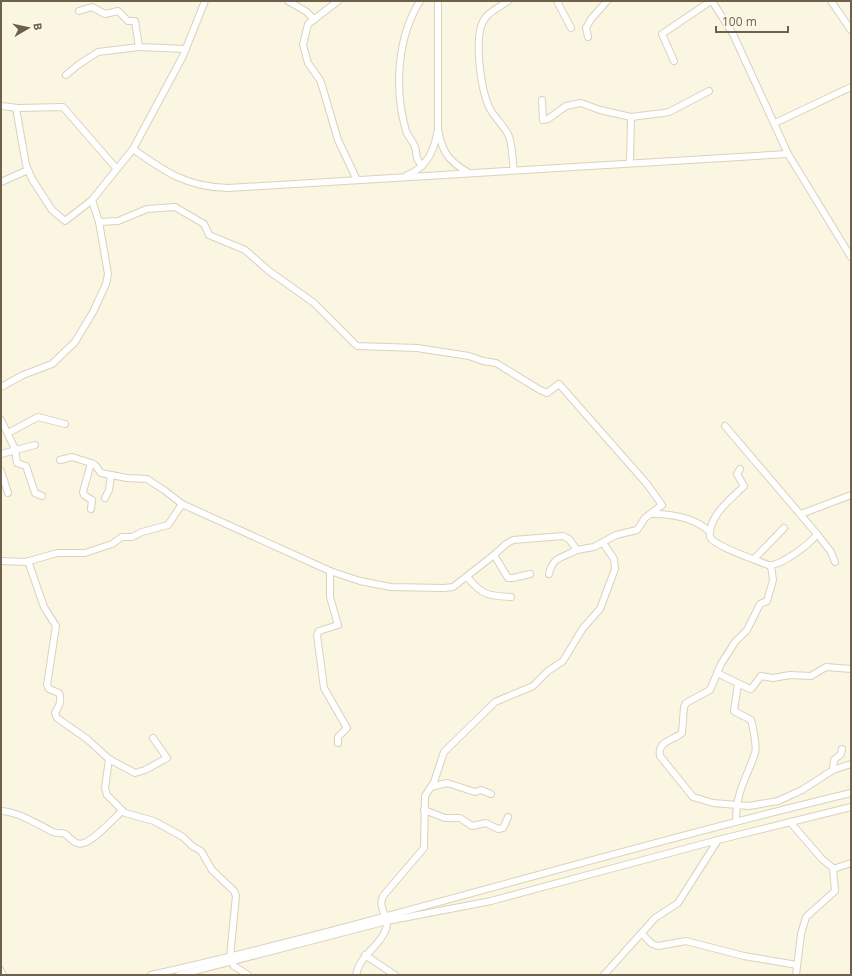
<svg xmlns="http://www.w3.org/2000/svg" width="852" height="976" viewBox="0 0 852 976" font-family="'Open Sans',sans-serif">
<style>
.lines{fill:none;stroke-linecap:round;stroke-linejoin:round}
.minor-casing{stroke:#dad2bc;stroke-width:8}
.minor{stroke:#fff;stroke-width:6}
</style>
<rect width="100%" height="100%" fill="#faf6e2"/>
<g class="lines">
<defs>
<g id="minor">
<polyline points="288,1 307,12 314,20"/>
<polyline points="338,1 308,24 303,45 308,63 320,80 323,89 338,140 357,180"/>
<path d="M 420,1 C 397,38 394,89 406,131 C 408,137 413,141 415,147 C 418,158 414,155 422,166"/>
<path d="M 438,1 L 438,129 C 442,152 448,161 469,173"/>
<path d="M 508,1 C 501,6 491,11 486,17 C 472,33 481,89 489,107 C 494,117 503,125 508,134 C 513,144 512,160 514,170"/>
<polyline points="557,1 571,28"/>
<polyline points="712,1 733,34 788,154"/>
<polyline points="831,1 851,30"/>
<polyline points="79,11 92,7 105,14 118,11 128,21 135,21 139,47 186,49"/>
<polyline points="588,37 586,28 591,19 607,1"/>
<polyline points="674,61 662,34 711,1"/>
<polyline points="66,75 78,65 98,52 139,47"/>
<polyline points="542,100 543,120 548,119 566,106 581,103 600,110 631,117 663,113 669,112 709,91"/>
<polyline points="1,106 18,108 63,107 116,168"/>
<polyline points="16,108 26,165 32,179 52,210 65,221 92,200"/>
<polyline points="775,123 851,87"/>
<path d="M 133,149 C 165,172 187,187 228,188 L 788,154 L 851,257"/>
<polyline points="630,162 631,117"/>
<path d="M 407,175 C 426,168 434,152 437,133"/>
<polyline points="1,182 28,170"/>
<polyline points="1,387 23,375 52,364 75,342 93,312 106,284 108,274 99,222 92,200 133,149 183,56 205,1"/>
<polyline points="1,420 15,449 17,463 26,466 35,493 42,496"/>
<path d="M 725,426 L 817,534 C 810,544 780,567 768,565 C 756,560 714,546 710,537 C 708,516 731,499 744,486 L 737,474 L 740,469"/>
<polyline points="8,433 38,417 65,424"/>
<polyline points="1,454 35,445"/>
<polyline points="60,460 72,457 91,463 95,465 101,473 127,478 147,479 164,490 182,504 330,571 360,581 391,587 444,588 453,587 494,555 506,544 513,540 563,536 569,539 577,550 594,547 616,535 637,530 645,518 662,505 647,484 559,384 547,393 540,390 496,363 483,361 469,356 417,348 357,346 314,303 269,271 245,250 209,235 204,224 175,207 147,209 118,221 99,222"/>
<polyline points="91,463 83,492 84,495 92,500 91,509"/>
<polyline points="1,471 8,493"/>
<polyline points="105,498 109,490 111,475"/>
<path d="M 653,514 C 672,514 695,518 710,532"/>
<polyline points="801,514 851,495"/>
<polyline points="817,534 831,552 835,562"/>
<polyline points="494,555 508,578 513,578 530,574"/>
<polyline points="754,559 784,528"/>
<polyline points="1,561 26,562 57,553 85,553 112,544 122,537 132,537 142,532 168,525 182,504"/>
<path d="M 28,561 L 44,607 L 56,626 L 47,685 L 49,689 L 59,693 C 62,701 59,706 55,713 L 57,718 L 87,739 L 109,759 L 135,773 L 145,770 L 167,758 L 153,738"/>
<path d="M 771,566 L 773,580 L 767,601 L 760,604 L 747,630 L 735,642 L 721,664 L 710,690 L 686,703 L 684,707 L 682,733 C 674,740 657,741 660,756 L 693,797 L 713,803 L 749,806 L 778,801 L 802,790 L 833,770 L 851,764"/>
<polyline points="330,571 330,597 338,625 319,631 317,635 324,688 347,728 338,737 338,743"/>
<path d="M 549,574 C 553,556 562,558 577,550"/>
<path d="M 467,577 C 482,595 488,596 511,597"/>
<polyline points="717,673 750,689 752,688 761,676 773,678 790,675 811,676 826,667 851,669"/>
<polyline points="109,759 105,788 107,795 125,813 154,821 183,837 192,846 201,851 212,870 234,891 236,896 230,957 234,966 248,975"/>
<polyline points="833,770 834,760 841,754 842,749"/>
<polyline points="431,787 447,783 475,792 481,790 491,794"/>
<polyline points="424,810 445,818 460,818 472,826 486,823 498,829 503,828 508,817"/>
<path d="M 1,811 C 19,812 37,824 53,832 C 57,834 61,832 65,834 C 71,838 75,846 84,843 C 98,837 111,821 122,811"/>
<path d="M 736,821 C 736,791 746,780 755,753 C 757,748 753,726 751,720 L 734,711 L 738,684"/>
<polyline points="790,822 822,859 833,868 835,891 806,917 801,934 796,975"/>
<polyline points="833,869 851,863"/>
<polyline points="642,934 652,944 658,946 686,941 744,956 797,965"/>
<polyline points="365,955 395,975"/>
<polyline points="1,971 3,975"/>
<path d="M 151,975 C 386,922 616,849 851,793"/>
<polyline points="179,975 387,921 491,901 718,840 851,807"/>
<path d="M 356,975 C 360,954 380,947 386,929 C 390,917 377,909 383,896 L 424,848 L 425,796 L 434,782 L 444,752 L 495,702 L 533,686 L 548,671 L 563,661 L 583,628 L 600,609 L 615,569 L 614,559 L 603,543"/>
<polyline points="604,975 655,918 678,903 718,840"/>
</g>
</defs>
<!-- minor casing -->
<use href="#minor" class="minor-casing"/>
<!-- minor -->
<use href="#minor" class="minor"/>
</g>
<!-- border -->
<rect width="852" height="976" fill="none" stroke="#6f604a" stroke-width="4"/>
<!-- north arrow -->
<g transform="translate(28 28) rotate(81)" stroke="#fdfae7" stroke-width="3" paint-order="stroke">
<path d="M0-3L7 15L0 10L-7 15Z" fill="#6f604a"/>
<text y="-6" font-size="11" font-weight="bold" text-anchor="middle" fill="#6f604a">B</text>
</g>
<!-- scale -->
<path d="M716 26v6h72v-6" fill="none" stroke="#6f604a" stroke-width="2"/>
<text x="722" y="26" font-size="12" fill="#6f604a" stroke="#fdfae7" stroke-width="3" paint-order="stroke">100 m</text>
</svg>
